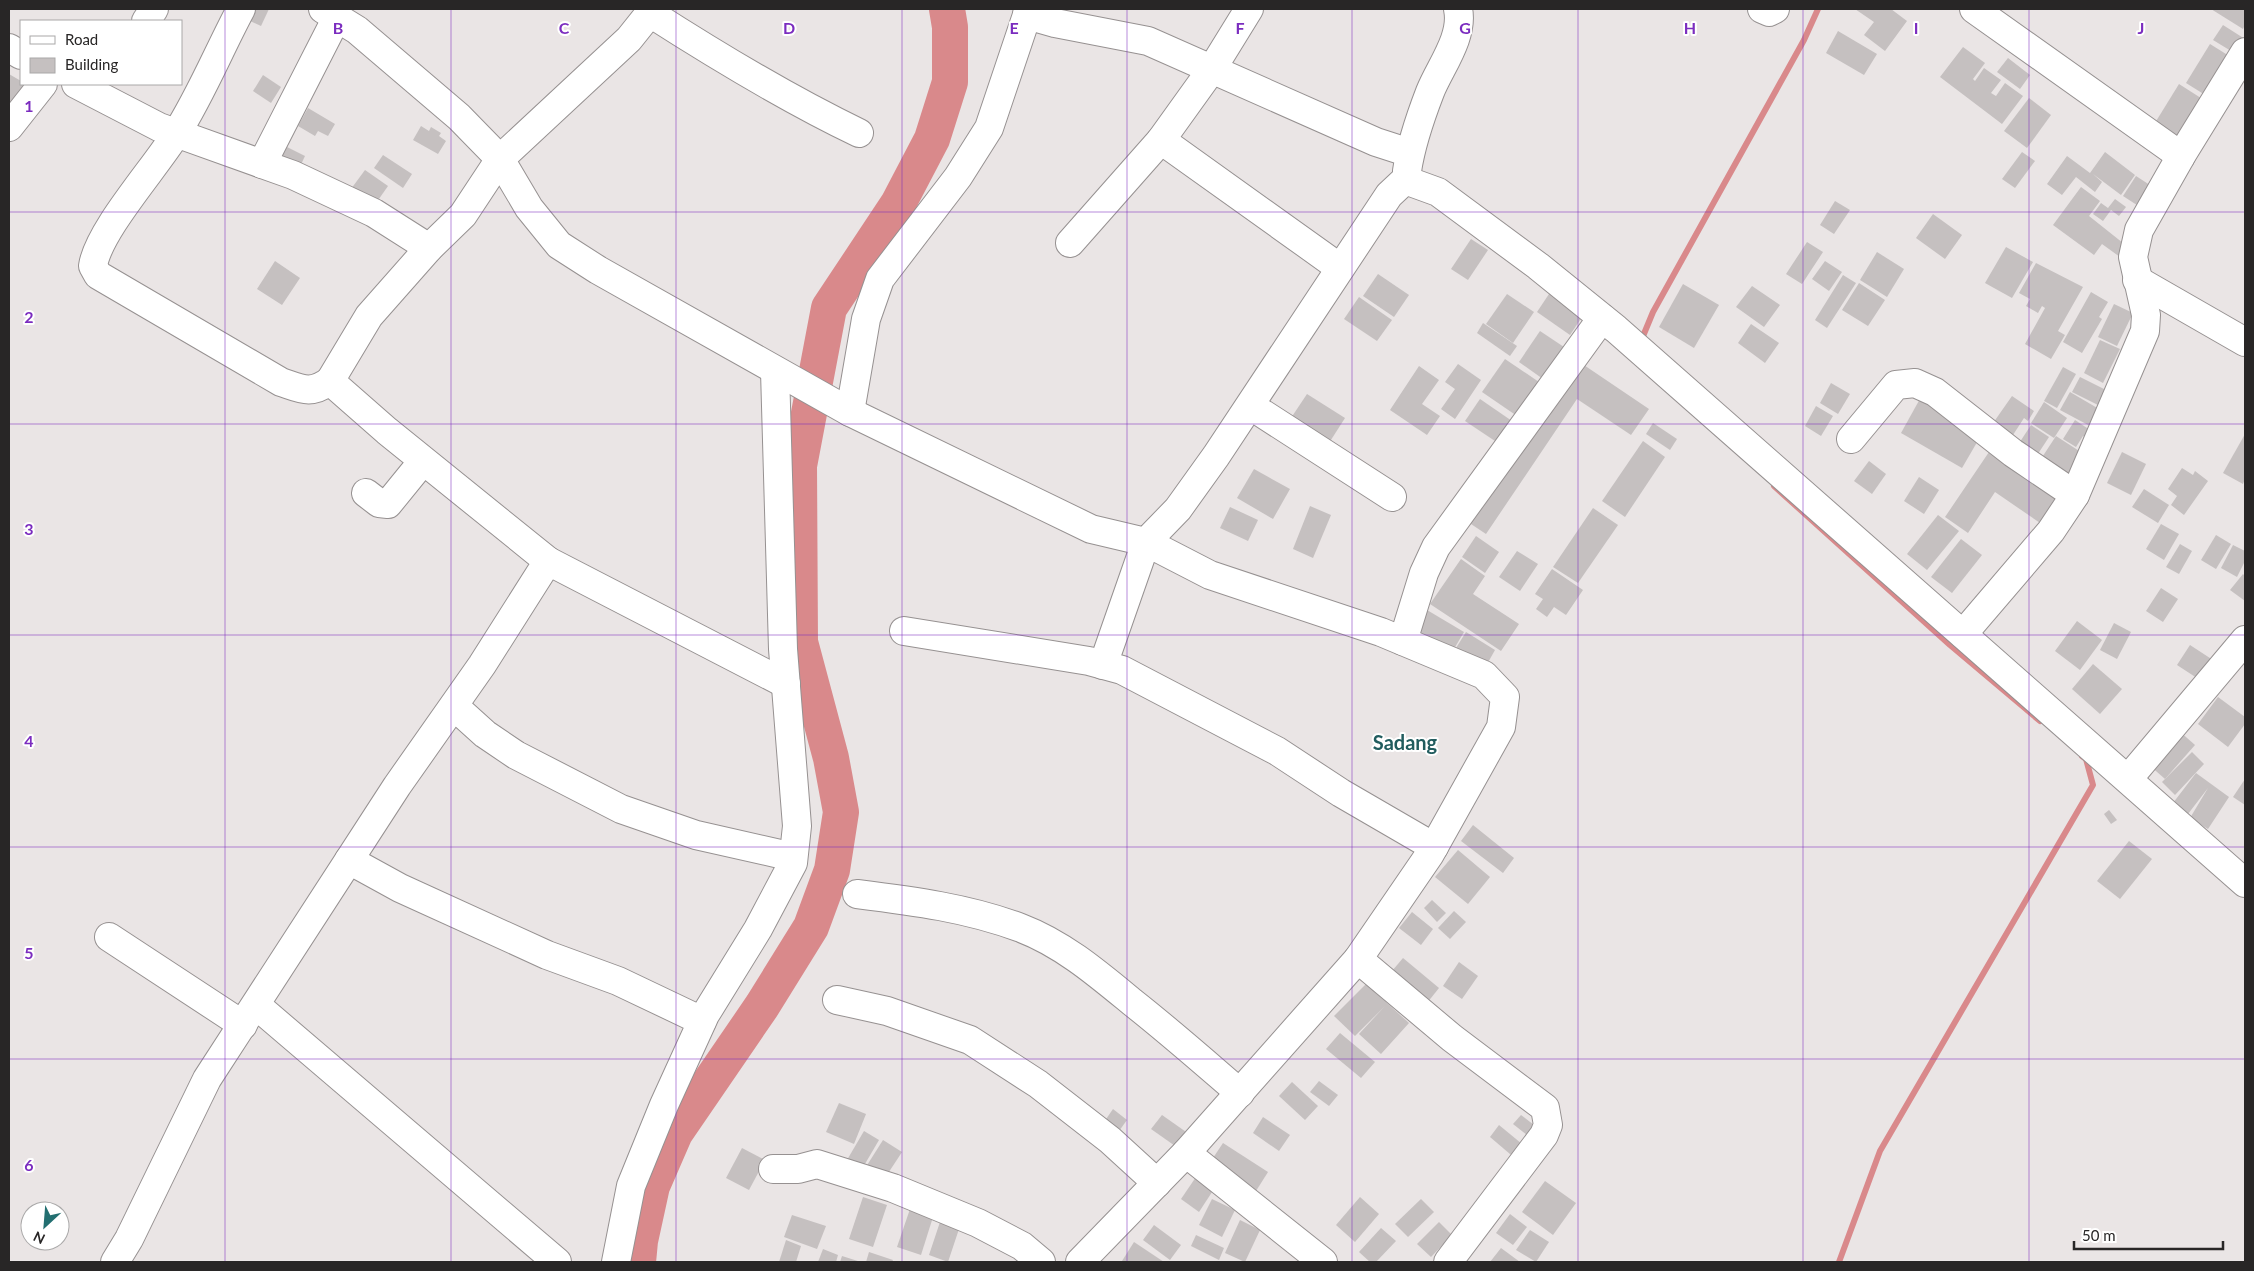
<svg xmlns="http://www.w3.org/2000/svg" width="2254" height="1271" viewBox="0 0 2254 1271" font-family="Lato,sans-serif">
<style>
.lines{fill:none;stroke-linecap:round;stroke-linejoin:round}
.stream{stroke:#d9898b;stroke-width:6}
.river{stroke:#d9898b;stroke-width:36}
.building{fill:#c5c0c0}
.minor-casing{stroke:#969191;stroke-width:30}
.minor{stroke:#fff;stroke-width:28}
.grid{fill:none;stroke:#7b2cbf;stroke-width:1;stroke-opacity:0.55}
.labels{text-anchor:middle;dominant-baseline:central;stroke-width:4;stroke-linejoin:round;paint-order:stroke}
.quarter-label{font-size:20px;font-weight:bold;fill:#215c5e;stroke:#fff}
.grid-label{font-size:16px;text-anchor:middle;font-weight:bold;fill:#7b2cbf;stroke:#fff;stroke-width:4;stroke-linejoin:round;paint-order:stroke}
</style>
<rect width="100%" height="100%" fill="#eae5e5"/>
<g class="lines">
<!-- stream -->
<g class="stream">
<polyline points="1641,341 1653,312 1804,40 1818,9"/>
<polyline points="1774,486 1950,645 2040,721"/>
<polyline points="1839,1262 1880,1151 2093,785 2086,759 2082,756"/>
</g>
<!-- river -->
<polyline class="river" points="638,1262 640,1241 652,1186 675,1133 762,1006 811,927 832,870 841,812 831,758 800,642 799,466 829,308 898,204 932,139 950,82 950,27 947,9"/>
</g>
<!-- building -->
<g class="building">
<polygon points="253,9 269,9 261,26 248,20"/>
<polygon points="1855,9 1891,9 1907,21 1885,51 1864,35 1874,22"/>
<polygon points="2211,9 2245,9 2245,25 2243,29"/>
<polygon points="2223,25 2245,39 2236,54 2213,40"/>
<polygon points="1838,31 1877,54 1864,75 1826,53"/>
<polygon points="2210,44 2234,59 2210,98 2186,83"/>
<polygon points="1963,47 1985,63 1973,79 1975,81 1984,68 2001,80 1991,93 1996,96 2005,83 2023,96 2002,124 1940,77"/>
<polygon points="2008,58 2030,75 2020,89 1997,72"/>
<polygon points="9,74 21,81 21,84 29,86 9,108"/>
<polygon points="263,75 281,87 271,103 253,91"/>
<polygon points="2179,84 2204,100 2175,147 2150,131"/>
<polygon points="2029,98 2051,115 2027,148 2004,131"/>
<polygon points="308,108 335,124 328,136 318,131 315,136 298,126"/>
<polygon points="421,126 429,131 431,127 441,133 439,136 446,141 438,154 413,140"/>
<polygon points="285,146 305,156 297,173 277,164"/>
<polygon points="2022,152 2035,161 2015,188 2002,179"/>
<polygon points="2105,152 2135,175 2121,195 2093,174 2102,182 2095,192 2076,177 2062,195 2047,184 2067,156 2090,173"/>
<polygon points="383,155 412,174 403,188 374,168"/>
<polygon points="365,170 388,186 374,206 351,189"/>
<polygon points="2136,176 2156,189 2143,209 2123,196"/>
<polygon points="2081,187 2100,201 2089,216 2128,247 2120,257 2102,244 2094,255 2053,225"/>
<polygon points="2115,199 2126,207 2119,216 2111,210 2103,221 2093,214 2101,203 2108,208"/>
<polygon points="1835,201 1850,210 1834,234 1820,225"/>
<polygon points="1933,214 1962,235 1945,259 1916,238"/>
<polygon points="1471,239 1488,250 1468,280 1451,269"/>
<polygon points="1807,242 1823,252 1802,284 1786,274"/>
<polygon points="2006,247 2033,262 2012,298 1985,283"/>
<polygon points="1877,252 1904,269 1887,297 1860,280"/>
<polygon points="275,261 300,278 282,305 257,289"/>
<polygon points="1825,261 1842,272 1829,291 1812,279"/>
<polygon points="2036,263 2083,287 2058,331 2065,335 2051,359 2025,344 2045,308 2042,306 2038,313 2026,306 2030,299 2019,293"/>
<polygon points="1378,274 1409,295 1394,317 1363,296"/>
<polygon points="1843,275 1856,283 1827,328 1815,320"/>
<polygon points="1859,283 1885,300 1868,326 1842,310"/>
<polygon points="1683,284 1719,305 1694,348 1659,327"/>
<polygon points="1752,286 1780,305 1764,327 1736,307"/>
<polygon points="1551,291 1584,314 1570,335 1537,312"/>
<polygon points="2091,292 2108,302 2099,317 2102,319 2082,353 2063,342"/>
<polygon points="1507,294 1534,312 1513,343 1486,324"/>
<polygon points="1359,297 1392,320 1377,341 1344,319"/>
<polygon points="2114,304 2133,313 2117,346 2098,337"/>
<polygon points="1483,323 1517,346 1510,356 1477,333"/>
<polygon points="1751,324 1779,343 1765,363 1738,343"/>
<polygon points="1540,331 1564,347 1543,379 1519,362"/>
<polygon points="2100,340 2120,349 2103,383 2084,373"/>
<polygon points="1505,359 1539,382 1517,416 1482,392"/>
<polygon points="1575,359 1649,409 1631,435 1577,399 1486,534 1465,520"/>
<polygon points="1458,364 1481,380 1455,419 1441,409 1455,389 1445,382"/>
<polygon points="1419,366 1439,380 1422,404 1440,416 1427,435 1390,410"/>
<polygon points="2063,367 2076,374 2057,408 2044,401"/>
<polygon points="2080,377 2108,391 2100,406 2072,392"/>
<polygon points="1831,383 1850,394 1838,414 1820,403"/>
<polygon points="2070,392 2099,409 2090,426 2060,410"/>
<polygon points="1307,394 1345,418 1329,443 1291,418"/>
<polygon points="2012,396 2034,411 2028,421 2024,418 2011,438 1991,426"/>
<polygon points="1921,397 1983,432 1962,468 1901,433"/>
<polygon points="1480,399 1512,421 1498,443 1465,421"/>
<polygon points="2044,402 2067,418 2054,438 2031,423"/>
<polygon points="1816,406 1833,416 1821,436 1805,426"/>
<polygon points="2075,420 2099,436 2094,443 2083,436 2076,447 2063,439"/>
<polygon points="1653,423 1677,439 1670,450 1646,434"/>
<polygon points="2031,425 2049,437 2032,463 2014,451"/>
<polygon points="2245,434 2245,479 2243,484 2223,473"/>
<polygon points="2056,436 2090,458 2073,484 2039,462"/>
<polygon points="1643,441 1665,457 1625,517 1602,501"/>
<polygon points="1989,452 2060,500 2043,525 1995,492 1968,533 1945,517"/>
<polygon points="2122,452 2146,464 2131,495 2107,483"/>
<polygon points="1869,461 1886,474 1872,494 1854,481"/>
<polygon points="2182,468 2193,475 2195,471 2208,481 2184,515 2171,505 2177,496 2168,489"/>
<polygon points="1254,469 1290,489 1273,519 1237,498"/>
<polygon points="1919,477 1939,490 1924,514 1904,501"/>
<polygon points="2144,489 2169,505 2158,523 2132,507"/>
<polygon points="1310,506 1331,515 1313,558 1293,549"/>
<polygon points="1230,507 1258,520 1248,541 1220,528"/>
<polygon points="1593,508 1618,525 1578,583 1553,567"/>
<polygon points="1938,515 1959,531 1927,570 1907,554"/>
<polygon points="2161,524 2179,534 2164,560 2146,549"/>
<polygon points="2216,535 2231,544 2216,569 2201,560"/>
<polygon points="1476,536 1499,552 1485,573 1462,557"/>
<polygon points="1961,539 1982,555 1952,593 1931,577"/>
<polygon points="2180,544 2192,551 2179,574 2166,567"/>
<polygon points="2233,545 2245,551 2245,561 2237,577 2221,568"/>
<polygon points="1517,551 1538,564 1520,591 1499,577"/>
<polygon points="1461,559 1485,576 1473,594 1519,624 1501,651 1430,604"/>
<polygon points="1552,569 1583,590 1566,615 1554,607 1547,617 1536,609 1543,599 1535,594"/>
<polygon points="2243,574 2245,576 2245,601 2230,590"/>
<polygon points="2161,588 2178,599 2163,622 2146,611"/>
<polygon points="1427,610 1464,632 1451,654 1414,631"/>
<polygon points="2077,621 2102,640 2080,670 2055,651"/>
<polygon points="2114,623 2131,632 2117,659 2100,650"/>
<polygon points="1466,632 1495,650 1486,666 1456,648"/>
<polygon points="2190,645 2216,662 2203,682 2177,665"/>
<polygon points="2093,664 2122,689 2100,714 2072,689"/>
<polygon points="2218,697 2245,717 2245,724 2228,747 2198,724"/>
<polygon points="2178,730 2195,745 2165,779 2148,764"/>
<polygon points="2192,752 2204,764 2175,795 2162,782"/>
<polygon points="2196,773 2229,797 2208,829 2190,818 2208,788 2188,814 2173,803"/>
<polygon points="2245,779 2245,805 2233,797"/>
<polygon points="2109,810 2117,820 2111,824 2104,814"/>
<polygon points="1473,825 1514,858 1503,873 1461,841"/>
<polygon points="2129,841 2152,859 2120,899 2097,881"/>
<polygon points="1458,850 1490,877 1468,904 1435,877"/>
<polygon points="1432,900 1446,913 1437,922 1424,908"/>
<polygon points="1454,911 1466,922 1450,939 1438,928"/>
<polygon points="1412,912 1433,929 1421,945 1399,928"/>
<polygon points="1403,958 1439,988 1423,1008 1387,977"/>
<polygon points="1459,962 1478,976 1462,999 1443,986"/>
<polygon points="1366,984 1409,1023 1381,1054 1359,1034 1385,1006 1355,1036 1334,1016"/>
<polygon points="1340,1033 1375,1062 1361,1078 1326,1049"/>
<polygon points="1319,1081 1338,1095 1329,1106 1310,1092"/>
<polygon points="1292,1082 1318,1106 1305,1120 1279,1096"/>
<polygon points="839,1103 866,1114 854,1144 826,1132"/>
<polygon points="1113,1109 1127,1120 1114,1138 1100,1128"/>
<polygon points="1162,1115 1189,1134 1178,1148 1151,1129"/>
<polygon points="1521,1115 1534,1125 1527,1135 1513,1124"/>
<polygon points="1263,1117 1290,1135 1279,1151 1253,1133"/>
<polygon points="1499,1125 1527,1148 1517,1160 1490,1137"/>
<polygon points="864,1131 879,1140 862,1169 847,1160"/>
<polygon points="883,1140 902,1152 883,1181 864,1170"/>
<polygon points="1223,1143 1268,1172 1256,1191 1211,1161"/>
<polygon points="742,1148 765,1160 749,1190 726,1178"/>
<polygon points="1196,1177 1214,1189 1199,1212 1181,1199"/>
<polygon points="1545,1181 1576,1203 1553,1235 1522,1212"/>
<polygon points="863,1197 887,1205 873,1247 849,1239"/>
<polygon points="1360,1197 1379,1214 1355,1242 1336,1225"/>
<polygon points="1212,1199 1235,1210 1222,1237 1199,1225"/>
<polygon points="1421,1199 1434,1212 1408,1237 1395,1224"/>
<polygon points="910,1209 933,1217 921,1255 897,1247"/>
<polygon points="1510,1214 1527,1227 1513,1245 1496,1233"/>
<polygon points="792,1215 826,1226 817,1249 784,1237"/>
<polygon points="1240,1220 1260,1230 1245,1262 1225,1253"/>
<polygon points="940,1222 959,1229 948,1262 929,1255"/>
<polygon points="1439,1222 1452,1235 1431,1257 1417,1244"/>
<polygon points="1154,1225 1181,1245 1170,1260 1143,1240"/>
<polygon points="1381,1228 1396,1241 1376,1262 1370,1262 1359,1252"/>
<polygon points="1530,1230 1549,1242 1536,1262 1516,1250"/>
<polygon points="1196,1235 1224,1248 1219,1260 1191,1246"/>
<polygon points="786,1240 801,1246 796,1262 779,1262"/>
<polygon points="1134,1242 1164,1262 1122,1261"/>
<polygon points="1501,1248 1520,1262 1490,1262"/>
<polygon points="823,1249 838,1255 836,1262 818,1262"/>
<polygon points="869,1252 893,1260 892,1262 866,1262"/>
<polygon points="842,1256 861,1262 840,1262"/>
</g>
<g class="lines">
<defs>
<g id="minor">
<path d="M 241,9 C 219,50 201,95 176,134 C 155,168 98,231 93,266 L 98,275 L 281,382 C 302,389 310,395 330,381"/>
<polyline points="323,9 357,30 459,117 500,159 529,208 559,245 598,270 850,412 1091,529 1146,542 1178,509 1216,456 1389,195 1405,180 1438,192 1538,266 1616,329 2245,883"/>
<polyline points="1028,9 1027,15 1055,23 1148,41 1376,142 1410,153"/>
<polyline points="1762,9 1769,12 1775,9"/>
<polyline points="1974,9 2181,156"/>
<path d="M 650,13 C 717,56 786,98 859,133"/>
<polyline points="146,21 154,9"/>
<polyline points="9,48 21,55"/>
<polyline points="76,84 159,127 293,175 374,213 429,248"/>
<polyline points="9,127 43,84"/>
<polyline points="1161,140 1340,268"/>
<polyline points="262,164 337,17"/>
<path d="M 1407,171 C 1411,144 1420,118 1430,92 C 1440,67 1464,37 1458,9"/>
<polyline points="1070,243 1161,140 1212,69 1249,9"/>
<polyline points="2137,280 2245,342"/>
<polyline points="1251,406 1392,497"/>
<polyline points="850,412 866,319 880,279 958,177 989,128 1027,15"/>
<polyline points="1851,439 1896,385 1915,383 1935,392 2013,453 2075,495"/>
<polyline points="366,493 379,503 388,504 423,461"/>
<polyline points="548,561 786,684"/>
<polyline points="904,631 1089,661 1122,670 1277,751 1341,793 1434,847"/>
<polyline points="1963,634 2051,531 2075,495 2145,331 2146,315 2133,257 2139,230 2181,156 2245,52"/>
<polyline points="1403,641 1424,573 1436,547 1602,318"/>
<polyline points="1103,665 1146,542 1210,575 1381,632 1484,675 1505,697 1501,727 1430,854 1358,959 1452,1038 1545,1108 1548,1125 1544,1135 1448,1262"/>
<polyline points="454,706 485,734 516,755 621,809 696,835 793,857"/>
<polyline points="2128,779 2245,640"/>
<polyline points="349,860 400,888 547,955 618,981 702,1021"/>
<path d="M 857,894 C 913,901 968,908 1021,928 C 1063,944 1098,974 1132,1002 C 1169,1031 1204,1062 1240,1093"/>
<polyline points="109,937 243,1025"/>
<polyline points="837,1000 887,1011 970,1040 1038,1084 1110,1140 1157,1183"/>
<polyline points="256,1005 557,1262"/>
<polyline points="1186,1153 1358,959"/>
<polyline points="773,1169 798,1169 817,1164 893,1188 978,1223 1022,1246 1041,1262"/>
<polyline points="115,1262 129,1239 207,1079 397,786 482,665 548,561 387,431 330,381 369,316 429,248 463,215 500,159 629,39 653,9"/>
<polyline points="616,1262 631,1186 664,1105 705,1015 758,929 793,863 797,826 783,649 775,371"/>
<polyline points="1080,1262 1186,1153 1323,1262"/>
</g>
</defs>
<!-- minor casing -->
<use href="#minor" class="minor-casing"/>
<!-- minor -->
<use href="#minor" class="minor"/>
</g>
<!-- grid -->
<path class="grid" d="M 225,9 L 225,1262M 451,9 L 451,1262M 676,9 L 676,1262M 902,9 L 902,1262M 1127,9 L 1127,1262M 1352,9 L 1352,1262M 1578,9 L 1578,1262M 1803,9 L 1803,1262M 2029,9 L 2029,1262M 9,212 L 2245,212M 9,424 L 2245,424M 9,635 L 2245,635M 9,847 L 2245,847M 9,1059 L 2245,1059"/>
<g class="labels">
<!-- quarter labels -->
<g class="quarter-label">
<text x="1405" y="742">Sadang</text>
</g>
</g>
<g class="grid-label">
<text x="338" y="34">B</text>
<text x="564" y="34">C</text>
<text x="789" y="34">D</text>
<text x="1014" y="34">E</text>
<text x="1240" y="34">F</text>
<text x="1465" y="34">G</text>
<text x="1690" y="34">H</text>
<text x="1916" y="34">I</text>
<text x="2141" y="34">J</text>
<text x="29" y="112">1</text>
<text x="29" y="323">2</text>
<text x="29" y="535">3</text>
<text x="29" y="747">4</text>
<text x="29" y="959">5</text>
<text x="29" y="1171">6</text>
</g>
<!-- border -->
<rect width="2254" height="1271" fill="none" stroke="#282626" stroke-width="20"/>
<!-- legend -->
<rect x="20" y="20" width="162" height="65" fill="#ffffff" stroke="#a9a8a8"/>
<rect x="30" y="36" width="25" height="8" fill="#ffffff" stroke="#a9a8a8"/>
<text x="65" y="45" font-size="15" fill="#282626">Road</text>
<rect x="30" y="58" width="25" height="15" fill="#c5c0c0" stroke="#a9a8a8"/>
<text x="65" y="70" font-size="15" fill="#282626">Building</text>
<!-- north arrow -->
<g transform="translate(45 1226) rotate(206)"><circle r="24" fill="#ffffff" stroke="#a9a8a8"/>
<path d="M0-4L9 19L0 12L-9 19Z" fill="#236f71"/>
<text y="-8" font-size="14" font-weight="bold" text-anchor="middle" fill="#282626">N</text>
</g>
<!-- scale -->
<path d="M2074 1241v8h149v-8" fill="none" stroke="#282626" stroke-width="2.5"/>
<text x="2082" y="1241" font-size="15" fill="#282626" stroke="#ffffff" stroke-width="4" paint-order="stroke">50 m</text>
</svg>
